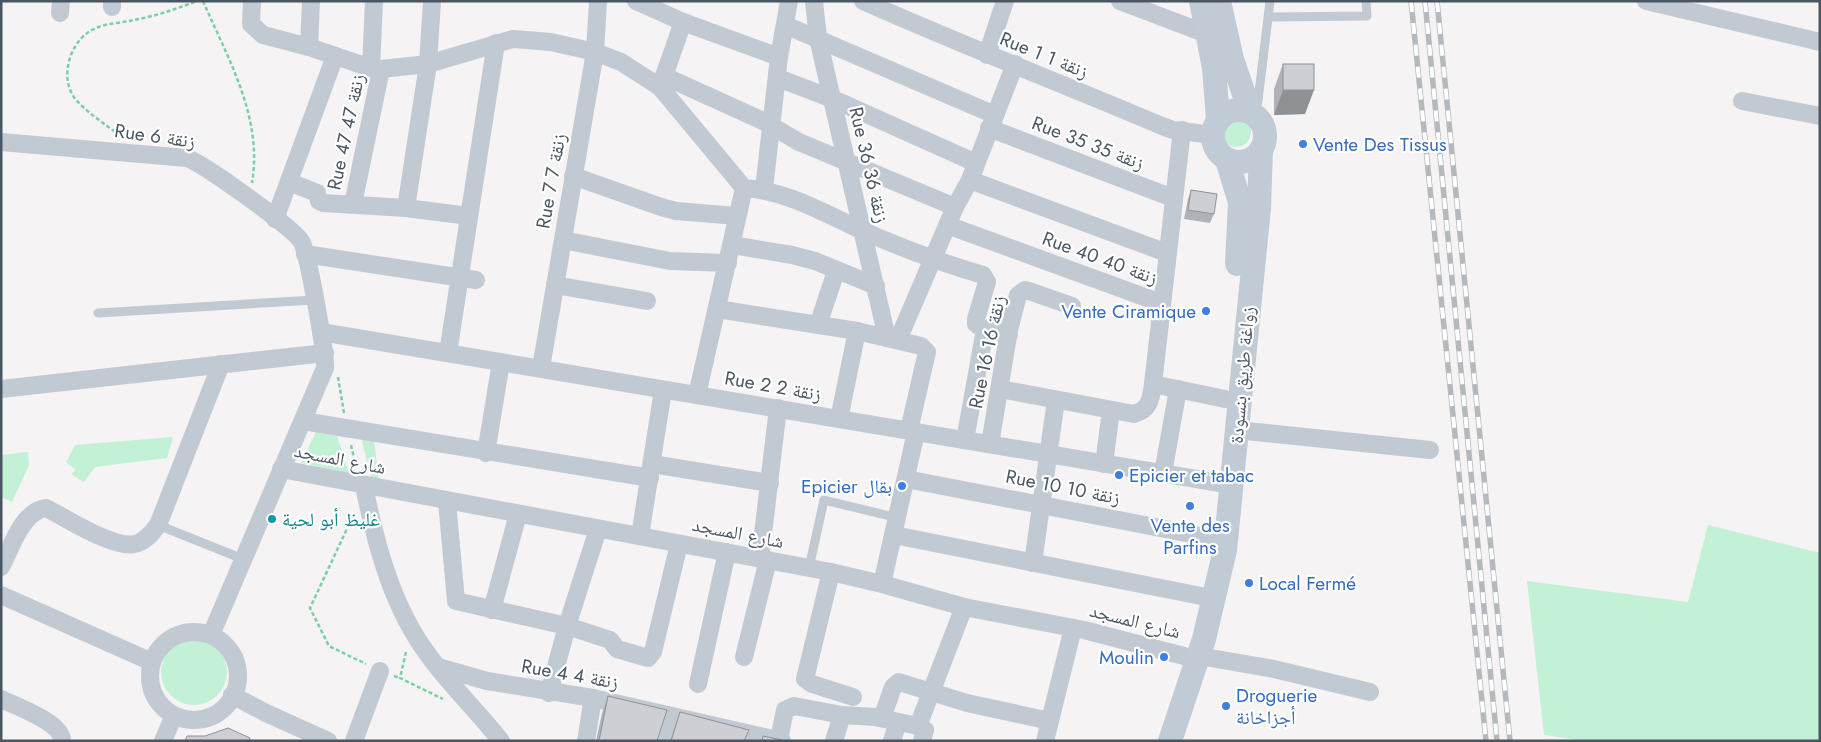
<svg xmlns="http://www.w3.org/2000/svg" width="1821" height="742" viewBox="0 0 1821 742" font-family="Jost,'Noto Naskh Arabic',sans-serif">
<style>
.green{fill:#c3f1d5}
.lines{fill:none;stroke-linecap:round;stroke-linejoin:round}
.path{stroke:#7ad0a6;stroke-width:2.5;stroke-dasharray:4 2.5;stroke-linecap:butt}
.lane{stroke:#c1cad2;stroke-width:9}
.street{stroke:#c1cad2;stroke-width:18}
.secondary{stroke:#c1cbd6;stroke-width:24}
.rail-casing{stroke:#b5b8bd;stroke-width:5.5}
.rail{stroke:#fff;stroke-width:4;stroke-dasharray:11;stroke-linecap:butt}
.wall{fill:#b0b2b7}
.shaded-wall{fill:#909195}
.building{fill:#cdcfd5;stroke:#909195}
.shop-dot{fill:#3f7fe0;stroke:#fff;stroke-width:2}
.culture-dot{fill:#0f9aa8;stroke:#fff;stroke-width:2}
.labels{text-anchor:middle;dominant-baseline:central;stroke-width:4.5;stroke-linejoin:round;paint-order:stroke}
.street-label{font-size:19px;fill:#4a5661;stroke:#fff}
.shop-label{font-size:19px;fill:#366cbe;stroke:#fff;text-anchor:start}
.culture-label{font-size:19px;fill:#0d838f;stroke:#fff;text-anchor:start}
</style>
<rect width="100%" height="100%" fill="#f5f3f3"/>
<!-- green -->
<g class="green">
<circle cx="1236" cy="132" r="15"/>
<polygon points="316,432 337,436 349,473 301,463"/>
<polygon points="173,437 167,458 95,467 84,482 71,474 76,470 66,462 75,445"/>
<polygon points="361,437 374,440 379,481 372,481"/>
<polygon points="28,452 29,465 12,502 1,497 1,455"/>
<polygon points="1708,525 1820,553 1820,741 1585,741 1544,735 1527,581 1688,602"/>
<circle cx="194" cy="672" r="33"/>
</g>
<g class="lines">
<!-- path -->
<g class="path">
<path d="M 203,1 C 228,59 263,117 252,183"/>
<path d="M 120,136 C 107,125 90,115 78,102 C 57,81 69,39 96,28 C 107,23 122,23 134,20 C 156,16 176,9 197,1"/>
<polyline points="338,377 344,413"/>
<polyline points="351,445 356,467"/>
<polyline points="352,518 310,608 329,646 366,664"/>
<polyline points="406,652 400,678 443,699"/>
<polyline points="394,676 400,678"/>
</g>
<!-- lane -->
<g class="lane">
<polyline points="1269,17 1367,16 1366,1"/>
<polyline points="1257,109 1270,1"/>
<polyline points="98,313 314,300"/>
<polyline points="158,525 243,559"/>
<polyline points="809,568 824,500 898,518"/>
</g>
<!-- street -->
<g class="street">
<polyline points="252,1 251,24 263,35 309,47 371,68 381,69 428,64 513,39 551,42 595,52 621,62 660,87 664,76 763,121 799,142 955,207"/>
<polyline points="636,1 683,22 779,57"/>
<polyline points="814,1 818,38 887,338"/>
<path d="M 863,1 C 962,45 1063,84 1162,126 L 1173,130 L 1212,135"/>
<polyline points="1120,1 1207,34"/>
<polyline points="1646,1 1820,42"/>
<polyline points="112,7 112,1"/>
<polyline points="60,13 61,1"/>
<polyline points="785,25 995,115"/>
<polyline points="309,47 311,1"/>
<polyline points="987,55 1005,1"/>
<polyline points="371,68 374,1"/>
<polyline points="664,76 683,22"/>
<polyline points="778,78 833,99 976,163"/>
<path d="M 660,87 L 744,188 C 787,191 822,212 861,230 C 901,248 942,263 983,275 L 987,282 L 976,319 L 976,324 L 983,329 L 1009,334"/>
<polyline points="1742,101 1820,116"/>
<polyline points="989,128 1173,198"/>
<path d="M 1,142 L 187,158 C 204,164 292,227 301,241 C 308,251 326,354 325,368 L 211,635"/>
<polyline points="573,176 661,207 676,211 737,216"/>
<polyline points="970,180 1167,253"/>
<polyline points="289,182 317,193 319,201 323,203 406,208 469,216"/>
<polyline points="764,189 779,57 789,1"/>
<polyline points="353,204 381,69"/>
<polyline points="406,208 428,64 432,1"/>
<polyline points="275,219 335,56"/>
<polyline points="947,225 1161,303"/>
<polyline points="563,240 670,261 728,263"/>
<polyline points="732,245 792,255 815,261 876,286"/>
<polyline points="305,254 476,280"/>
<polyline points="555,285 647,301"/>
<polyline points="717,309 857,331"/>
<polyline points="818,325 836,271"/>
<polyline points="321,332 1232,485"/>
<polyline points="898,340 955,207 970,180 1015,64"/>
<polyline points="448,353 496,43"/>
<polyline points="541,368 595,52 598,1"/>
<polyline points="1153,384 1225,399"/>
<polyline points="1,389 325,353"/>
<path d="M 1000,389 L 1134,414 C 1150,410 1151,398 1153,384 L 1182,130"/>
<polyline points="697,395 744,188"/>
<polyline points="839,419 857,331 921,346 927,352 909,430"/>
<polyline points="303,421 650,478"/>
<polyline points="1237,430 1430,450"/>
<polyline points="965,440 985,329"/>
<polyline points="990,444 1009,330 1018,295 1025,290 1029,291 1072,306"/>
<polyline points="486,453 501,362"/>
<polyline points="652,464 770,483"/>
<polyline points="1104,464 1111,410"/>
<polyline points="281,469 831,572 882,584 964,607 1084,630 1184,656"/>
<polyline points="1163,473 1178,389"/>
<polyline points="906,479 1212,538"/>
<path d="M 364,486 C 376,545 392,607 429,656 C 451,686 478,712 501,741"/>
<polyline points="447,501 456,601 567,626 610,640 617,649 648,658 653,652 679,544"/>
<polyline points="894,535 1201,596"/>
<polyline points="640,536 663,390"/>
<polyline points="760,559 778,408"/>
<polyline points="1033,563 1056,400"/>
<path d="M 1,567 C 12,547 21,512 46,508 C 66,518 114,549 135,544 C 145,542 152,533 158,525 L 221,364"/>
<polyline points="831,572 805,679 812,684 853,697"/>
<polyline points="882,584 916,432"/>
<polyline points="1,595 152,662"/>
<polyline points="492,610 518,514"/>
<circle cx="194" cy="676" r="44"/>
<polyline points="1199,656 1274,669 1370,692"/>
<polyline points="744,657 768,560"/>
<polyline points="438,667 487,681 593,698 782,741"/>
<polyline points="698,684 727,552"/>
<polyline points="549,693 567,626 598,529"/>
<polyline points="232,695 266,713 328,741"/>
<path d="M 1,699 C 16,706 63,723 62,741"/>
<polyline points="882,718 893,687 899,682 967,703 1050,721"/>
<polyline points="779,740 785,710 794,706 842,715 875,717 918,726"/>
<polyline points="163,741 174,715"/>
<polyline points="354,741 380,671"/>
<polyline points="586,741 593,698"/>
<polyline points="667,741 674,717"/>
<polyline points="834,741 842,715"/>
<polyline points="892,741 898,722"/>
<polyline points="922,741 925,730 918,726 964,607"/>
<polyline points="1045,741 1073,628"/>
</g>
<!-- secondary -->
<g class="secondary">
<polyline points="1201,1 1214,68 1218,119"/>
<polyline points="1219,1 1232,59 1250,112"/>
<circle cx="1239" cy="136" r="26"/>
<polyline points="1227,160 1240,202 1237,264"/>
<polyline points="1170,741 1204,639 1225,550 1259,208 1261,150"/>
</g>
<defs>
<g id="rail">
<polyline points="1411,1 1486,741"/>
<polyline points="1425,1 1497,741"/>
<polyline points="1437,1 1510,741"/>
</g>
</defs>
<!-- rail casing -->
<use href="#rail" class="rail-casing"/>
<!-- rail -->
<use href="#rail" class="rail"/>
</g>
<!-- wall -->
<g class="wall">
<polygon points="1283,64 1305,114 1274,115 1274,89"/>
<polygon points="1191,190 1214,214 1210,223 1184,219 1188,199"/>
<polygon points="608,696 657,741 596,741 602,713"/>
<polygon points="680,712 745,741 670,741"/>
</g>
<!-- shaded-wall -->
<polygon class="shaded-wall" points="1283,90 1314,90 1305,114 1274,115"/>
<!-- building -->
<g class="building">
<rect x="1283" y="64" width="31" height="26"/>
<polygon points="1191,190 1217,194 1214,214 1188,210"/>
<polygon points="608,696 667,710 657,741 599,741"/>
<polygon points="680,712 749,730 744,741 671,741"/>
<polygon points="228,728 250,738 249,741 185,741 187,736 205,736"/>
<polygon points="763,736 787,741 762,741"/>
</g>
<!-- markers -->
<g class="shop-dot">
<circle cx="1303" cy="144" r="5"/>
<circle cx="1206" cy="311" r="5"/>
<circle cx="1119" cy="475" r="5"/>
<circle cx="902" cy="486" r="5"/>
<circle cx="1190" cy="506" r="5"/>
<circle cx="1249" cy="583" r="5"/>
<circle cx="1164" cy="657" r="5"/>
<circle cx="1226" cy="706" r="5"/>
</g>
<circle class="culture-dot" cx="272" cy="519" r="5"/>
<g class="labels">
<!-- street labels -->
<g class="street-label">
<text transform="translate(1044 55) rotate(22)">Rue 1 زنقة 1</text>
<text transform="translate(346 132) rotate(-78)">Rue 47 زنقة 47</text>
<text transform="translate(155 136) rotate(8)">Rue 6 زنقة</text>
<text transform="translate(1088 143) rotate(21)">Rue 35 زنقة 35</text>
<text transform="translate(869 165) rotate(77)">Rue 36 زنقة 36</text>
<text transform="translate(551 181) rotate(-80)">Rue 7 زنقة 7</text>
<text transform="translate(1100 258) rotate(20)">Rue 40 زنقة 40</text>
<text transform="translate(987 352) rotate(-78)">Rue 16 زنقة 16</text>
<text transform="translate(1242 375) rotate(-85)">زواغة طريق بنسودة</text>
<text transform="translate(773 386) rotate(10)">Rue 2 زنقة 2</text>
<text transform="translate(340 459) rotate(11)">شارع المسجد</text>
<text transform="translate(1063 487) rotate(11)">Rue 10 زنقة 10</text>
<text transform="translate(738 533) rotate(11)">شارع المسجد</text>
<text transform="translate(1135 621) rotate(14)">شارع المسجد</text>
<text transform="translate(570 674) rotate(10)">Rue 4 زنقة 4</text>
</g>
<!-- shop labels -->
<g class="shop-label">
<text x="1313" y="144">Vente Des Tissus</text>
<text x="1196" y="311" text-anchor="end">Vente Ciramique</text>
<text x="1129" y="475">Epicier et tabac</text>
<text x="892" y="486" text-anchor="end">Epicier بقال</text>
<text x="1190" y="525" text-anchor="middle">Vente des<tspan x="1190" dy="22">Parfins</tspan></text>
<text x="1259" y="583">Local Fermé</text>
<text x="1154" y="657" text-anchor="end">Moulin</text>
<text x="1236" y="695">Droguerie<tspan x="1236" dy="22">أجزاخانة</tspan></text>
</g>
<!-- culture labels -->
<g class="culture-label">
<text x="282" y="519">غليظ أبو لحية</text>
</g>
</g>
<!-- border -->
<rect width="1821" height="742" fill="none" stroke="#4a5661" stroke-width="5"/>
</svg>
